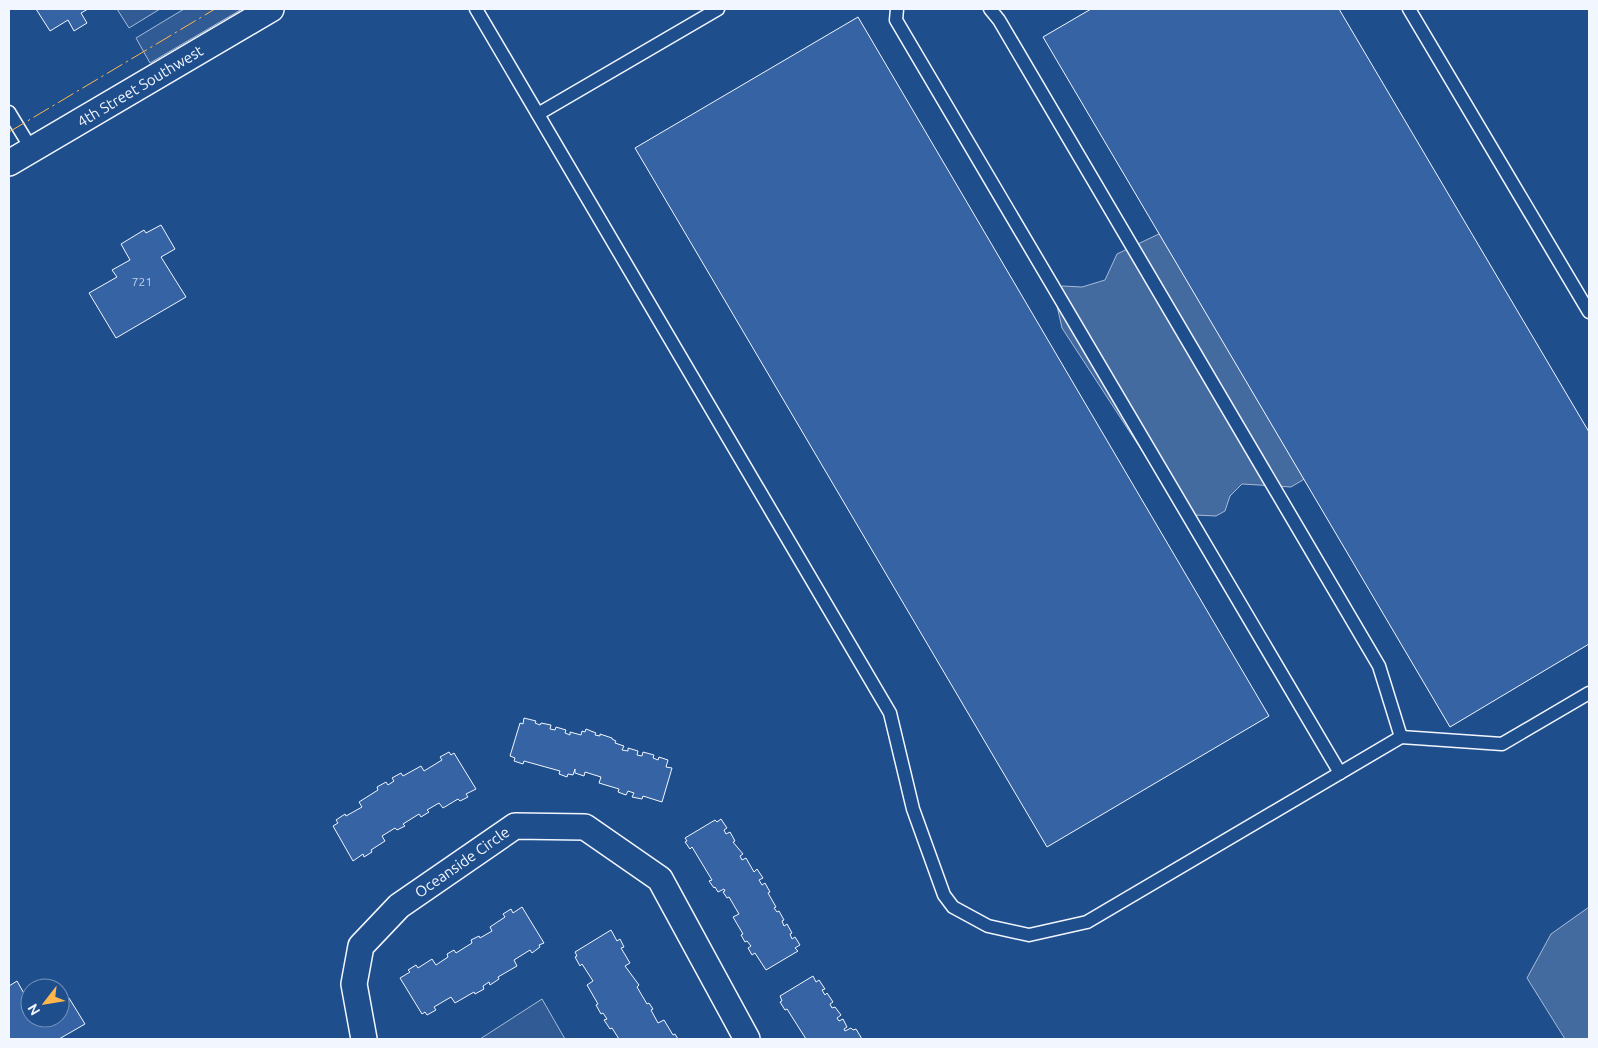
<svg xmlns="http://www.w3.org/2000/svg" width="1598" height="1048" viewBox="0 0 1598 1048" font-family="Ubuntu,sans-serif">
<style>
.built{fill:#305b95;stroke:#a8bbd7}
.water{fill:#446ba0;stroke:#a8bbd7}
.building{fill:#3563a3;stroke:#f2f6ff}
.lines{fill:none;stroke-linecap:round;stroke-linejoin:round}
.lane-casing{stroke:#f2f6ff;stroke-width:15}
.street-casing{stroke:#f2f6ff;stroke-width:28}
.lane{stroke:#1f4e8c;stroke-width:12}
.street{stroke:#1f4e8c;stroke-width:25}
.power{stroke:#ffb74d;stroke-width:1;stroke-dasharray:18 4 2.5 4;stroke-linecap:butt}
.labels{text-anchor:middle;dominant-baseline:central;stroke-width:4;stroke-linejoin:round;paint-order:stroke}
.number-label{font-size:12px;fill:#c3d1e8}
.street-label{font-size:15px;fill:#f2f6ff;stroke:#1f4e8c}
</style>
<rect width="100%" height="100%" fill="#1f4e8c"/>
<!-- built -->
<g class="built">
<polygon points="117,9 160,9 129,28"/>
<polygon points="184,9 242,9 150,63 136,38"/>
<polygon points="542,999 565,1039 480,1039"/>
</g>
<!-- water -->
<g class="water">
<polygon points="1282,175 1328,465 1291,487 1242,484 1230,496 1225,511 1216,516 1195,515 1178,506 1062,328 1055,297 1062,286 1082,287 1105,280 1117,254"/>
<polygon points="1589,907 1589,1039 1565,1039 1527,978 1551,934"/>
</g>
<!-- building -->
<g class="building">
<polygon points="36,9 88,9 81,13 87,23 74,31 68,20 50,31"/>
<polygon points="1091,9 1339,9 1589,432 1589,644 1450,727 1043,37"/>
<polygon points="858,17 1269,716 1047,847 635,148"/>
<polygon points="161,225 175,249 161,257 186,297 116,338 89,293 117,277 112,270 130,260 121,244 144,230 146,233"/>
<polygon points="524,718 536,721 535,723 540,725 541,723 551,725 550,729 555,730 556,727 566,730 565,733 570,735 570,732 581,735 582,731 585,732 586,729 596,733 595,735 600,736 600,734 612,738 612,739 616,741 615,743 624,746 622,750 628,751 628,748 638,751 637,755 642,756 643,752 654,755 653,758 658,760 659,757 668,760 666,767 672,768 662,802 643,796 642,799 632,797 634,793 628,791 626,795 618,792 619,789 599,783 601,777 585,772 584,776 575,773 575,769 573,775 568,774 567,777 559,774 560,771 524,761 523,764 514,761 515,758 510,756 520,723 523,724"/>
<polygon points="449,752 451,755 454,753 476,789 466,794 468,797 460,801 458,799 443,808 439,803 427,810 429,812 421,817 419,814 403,824 405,826 397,830 395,828 382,836 385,841 371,850 372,852 364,857 363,854 353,861 333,826 338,823 336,820 345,814 346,816 362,807 359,802 378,790 377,787 386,782 388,785 394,781 392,778 401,773 403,776 421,766 424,771 442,760 440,757"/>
<polygon points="721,819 727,828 724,830 726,834 730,832 735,841 733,842 743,854 740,856 742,860 746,858 754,872 757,869 763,878 759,880 762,885 765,883 770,892 768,893 776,907 774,908 777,912 779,911 784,920 782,921 784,926 787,924 792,933 790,934 792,939 795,937 800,945 795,948 798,951 766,970 755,953 752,955 748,948 751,946 747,941 745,942 741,935 743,934 733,917 739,914 729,897 727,898 723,892 725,891 724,889 718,892 715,887 714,888 709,881 712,880 692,847 690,849 685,842 687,841 685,838 715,820 717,822"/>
<polygon points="522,907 544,943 539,945 540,947 532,953 530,950 514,960 517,966 498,977 499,979 490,985 489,982 483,986 484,989 475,994 474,992 455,1003 451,997 434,1007 436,1010 427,1015 425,1012 422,1014 400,978 410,972 408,970 416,965 418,968 432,959 436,965 448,957 447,954 454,950 456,953 472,943 471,940 479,936 480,938 492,931 490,927 505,917 503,914 511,909 513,913"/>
<polygon points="611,930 617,941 620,939 624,947 621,948 630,963 625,966 639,985 637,987 647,1004 649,1003 653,1009 651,1010 658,1023 664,1020 673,1035 675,1034 678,1039 619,1039 612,1028 610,1029 604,1020 607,1019 603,1013 601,1014 596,1005 598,1004 587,985 593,981 582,964 580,966 575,957 577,956 575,952"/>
<polygon points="813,976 816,982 819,980 825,989 822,990 825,995 827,993 833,1002 830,1004 832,1008 835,1007 841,1015 837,1018 839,1021 843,1019 847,1027 844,1029 845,1031 851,1028 853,1030 856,1029 862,1039 806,1039 787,1009 785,1010 780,1002 782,1001 780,996"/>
<polygon points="17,981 30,1004 30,1018 60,1018 60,1004 69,998 85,1024 59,1039 9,1039 9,986"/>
</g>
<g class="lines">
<defs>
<g id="lane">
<polyline points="476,9 890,713 913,809 944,895 953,907 988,926 1029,935 1087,922 1401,737 1502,744 1589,693"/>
<polyline points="897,9 896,20 1340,773"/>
<polyline points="990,9 999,20 1379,666 1401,737"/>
<polyline points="1409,9 1589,312"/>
<polyline points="9,112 32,150"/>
<polyline points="538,114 718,9"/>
</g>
<g id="street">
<polyline points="9,163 271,9"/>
<polyline points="364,1039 354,984 361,946 399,906 515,826 585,827 660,879 747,1039"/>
</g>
</defs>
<!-- lane casing -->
<use href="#lane" class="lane-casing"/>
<!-- street casing -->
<use href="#street" class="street-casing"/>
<!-- lane -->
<use href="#lane" class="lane"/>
<!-- street -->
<use href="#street" class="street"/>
<!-- power -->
<polyline class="power" points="9,132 215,9"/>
</g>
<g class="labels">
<!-- number labels -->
<g class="number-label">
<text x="142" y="281">721</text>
</g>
<!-- street labels -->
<g class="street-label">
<text transform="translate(140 86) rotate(-31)">4th Street Southwest</text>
<text transform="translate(462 862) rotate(-35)">Oceanside Circle</text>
</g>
</g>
<!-- border -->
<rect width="1598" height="1048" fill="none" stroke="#f2f6ff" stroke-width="20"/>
<!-- north arrow -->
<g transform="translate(45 1003) rotate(239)"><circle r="24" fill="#1f4e8c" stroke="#7391ba"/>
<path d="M0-4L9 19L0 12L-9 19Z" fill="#ffb74d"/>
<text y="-8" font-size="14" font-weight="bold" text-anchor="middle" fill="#f2f6ff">N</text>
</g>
</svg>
